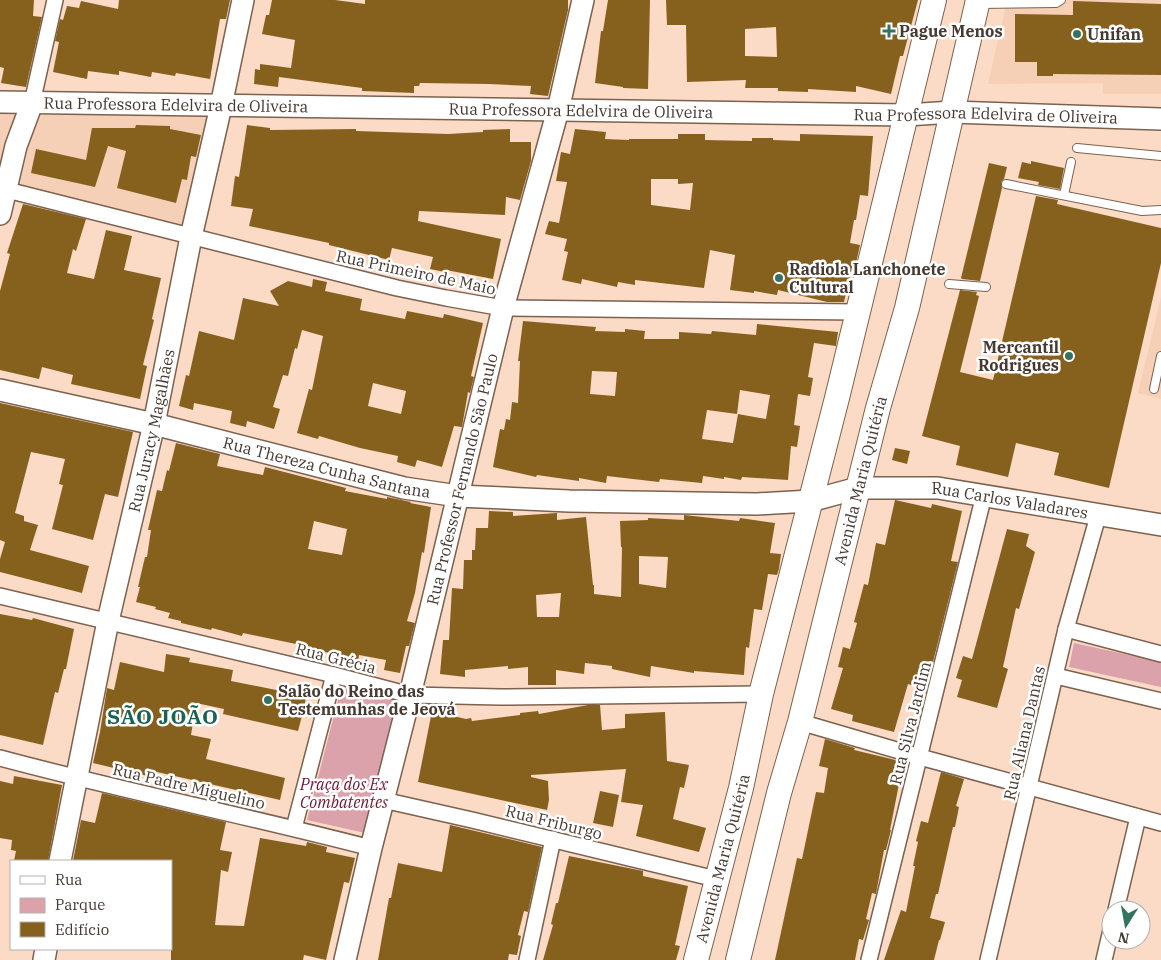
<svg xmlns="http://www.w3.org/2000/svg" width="1161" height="960" viewBox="0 0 1161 960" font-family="'IBM Plex Serif',serif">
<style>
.built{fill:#f6d0b6}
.green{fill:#dca2ab}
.building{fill:#86611e;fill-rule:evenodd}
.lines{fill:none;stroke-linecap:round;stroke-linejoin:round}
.lane-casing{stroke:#7c614e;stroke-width:10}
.street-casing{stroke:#7c614e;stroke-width:18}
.secondary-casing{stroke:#7c614e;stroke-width:24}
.primary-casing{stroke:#7c614e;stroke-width:26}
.lane{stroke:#fff;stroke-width:8}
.street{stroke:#fff;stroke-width:15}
.secondary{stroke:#fff;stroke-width:21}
.primary{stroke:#fff;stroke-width:24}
.poi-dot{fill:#347361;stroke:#fff;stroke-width:2}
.labels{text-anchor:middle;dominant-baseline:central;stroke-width:5;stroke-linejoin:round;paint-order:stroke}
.poi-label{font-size:16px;font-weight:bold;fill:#463931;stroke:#fff;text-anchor:start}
.street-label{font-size:16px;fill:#463931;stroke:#fff}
.park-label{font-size:16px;font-style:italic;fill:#701531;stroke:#fff}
.district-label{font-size:21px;font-weight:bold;letter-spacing:1px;fill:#166551;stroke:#fff}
</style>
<rect width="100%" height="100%" fill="#fbdbc6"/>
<!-- built -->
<g class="built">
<polygon points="1008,0 1161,0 1161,94 1103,94 1103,83 988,84 1006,5"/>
<polygon points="0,109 20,109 0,192"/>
<polygon points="33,112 212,112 187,231 15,185"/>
<polygon points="1161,297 1161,399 1138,393"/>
</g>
<!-- green -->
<g class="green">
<polygon points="1074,643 1161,662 1161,687 1069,667"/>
<polygon points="341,688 398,700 365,833 307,820"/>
</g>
<!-- building -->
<g class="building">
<polygon points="0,0 34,0 33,16 42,17 26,87 1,83 4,68 0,67"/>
<polygon points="119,0 230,0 226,19 220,19 210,79 176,73 175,76 152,72 151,77 119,71 119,75 88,71 87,79 53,72 59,42 55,41 60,19 63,20 67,6 79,8 81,1 118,9"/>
<polygon points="272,0 335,0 365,4 365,0 568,0 568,10 548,96 530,94 531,86 489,84 420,83 419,86 414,86 414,93 362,91 362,88 279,77 278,87 254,84 255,69 260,70 260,64 291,68 295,40 262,34 266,15 269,15"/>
<polygon points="608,0 650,0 648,89 623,88 623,87 595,83 601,31 603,31"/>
<path d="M 666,0 L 918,0 L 903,56 L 900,56 L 891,94 L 856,86 L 856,92 L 808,89 L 808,92 L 778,91 L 778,88 L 745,88 L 746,80 L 687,82 L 686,25 L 667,25 ZM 776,27 L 777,57 L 745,56 L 745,29 Z"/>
<polygon points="1073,1 1161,4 1161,75 1053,74 1053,76 1037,76 1037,62 1015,62 1015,14 1073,15"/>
<polygon points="136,125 170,126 170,129 201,135 196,157 191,156 187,180 182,179 176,203 117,188 126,151 108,146 95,187 31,173 36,149 86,160 92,128 135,128"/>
<polygon points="247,125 270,128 270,130 356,129 356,131 448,134 483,132 483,130 510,129 510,142 531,142 531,161 520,200 506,197 505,215 419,211 418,221 501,239 493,279 446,270 445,272 430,269 433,257 392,248 389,260 329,245 329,243 249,226 253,209 231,206 235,176 239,177"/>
<path d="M 575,129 L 606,132 L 605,139 L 629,140 L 629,139 L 678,139 L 678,134 L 705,134 L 705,140 L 752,141 L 752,138 L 773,138 L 773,140 L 800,141 L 800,134 L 873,136 L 868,196 L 860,195 L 856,220 L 854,220 L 850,243 L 860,245 L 855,268 L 852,267 L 844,302 L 827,302 L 778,290 L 777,295 L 754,291 L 754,293 L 730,290 L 735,255 L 710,250 L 704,288 L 635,280 L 635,285 L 618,282 L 617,287 L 582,279 L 581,284 L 562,280 L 568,252 L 564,251 L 567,239 L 545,234 L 549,221 L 559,223 L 567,182 L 556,181 L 561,152 L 570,154 ZM 651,179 L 678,179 L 678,184 L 693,183 L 690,210 L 651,205 Z"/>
<polygon points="1031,161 1064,168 1060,189 1038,185 1039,182 1018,178 1022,162 1031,164"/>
<polygon points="989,163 1007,167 1004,179 1001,182 1002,188 980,281 962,279 961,278"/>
<polygon points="1036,196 1058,200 1057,204 1161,228 1161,263 1109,488 1054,475 1059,453 1016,443 1008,477 956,465 960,446 922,436 960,290 977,292 976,295 979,296 960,372 993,380"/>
<polygon points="23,204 86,219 76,251 73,249 67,273 94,279 106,230 132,236 124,270 161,278 152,319 154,320 143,365 147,366 140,399 71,384 73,375 42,367 39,379 0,370 0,291 10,254 7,253"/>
<path d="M 313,279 L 327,282 L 325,291 L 362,299 L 360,310 L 405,319 L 407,311 L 443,318 L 444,314 L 483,323 L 471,376 L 474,377 L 470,393 L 468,392 L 462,427 L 454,426 L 442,467 L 417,460 L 415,467 L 397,462 L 398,456 L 360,448 L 319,436 L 318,439 L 297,433 L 309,389 L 312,390 L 323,336 L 302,330 L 297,349 L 295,348 L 288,376 L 283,375 L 273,407 L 280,409 L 274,429 L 247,421 L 246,427 L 230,423 L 232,411 L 194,403 L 193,410 L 179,406 L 186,375 L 189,376 L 199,331 L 234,340 L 243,298 L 279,306 L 270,291 L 288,281 L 312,287 ZM 373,383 L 406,391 L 401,414 L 368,406 Z"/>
<path d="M 523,321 L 596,327 L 595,331 L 625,332 L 625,329 L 645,331 L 644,339 L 679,339 L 679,332 L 711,334 L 712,331 L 756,335 L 757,324 L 838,332 L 836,346 L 814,343 L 808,377 L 813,378 L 810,396 L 798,394 L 794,425 L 800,426 L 797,447 L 791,446 L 788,480 L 742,477 L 741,480 L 724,477 L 724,479 L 703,476 L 702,483 L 660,479 L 659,482 L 607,476 L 606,483 L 579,478 L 579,481 L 537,475 L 536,477 L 493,467 L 500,429 L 504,430 L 506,419 L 510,420 L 512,402 L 518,403 L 520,361 L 518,361 ZM 592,371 L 617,372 L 615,396 L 590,394 ZM 740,390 L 770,395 L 766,419 L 738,414 L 733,443 L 702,439 L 707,410 L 737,414 Z"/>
<polygon points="0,403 133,432 118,497 105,494 93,540 52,529 63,485 59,484 65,459 31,452 15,513 24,516 24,521 38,525 30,550 89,566 82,593 0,572 0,559 5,542 0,540"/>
<path d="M 176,443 L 220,454 L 217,466 L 263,475 L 265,467 L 346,488 L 345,491 L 387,499 L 387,497 L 411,502 L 410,503 L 431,507 L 424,553 L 422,552 L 415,593 L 407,621 L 415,623 L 409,646 L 406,646 L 400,673 L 384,670 L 386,660 L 359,655 L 358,663 L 329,657 L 330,653 L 296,647 L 296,644 L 243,633 L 242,636 L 212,628 L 211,630 L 181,623 L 181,621 L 168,618 L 170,613 L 155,609 L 156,607 L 136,602 L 140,587 L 138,587 L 145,557 L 147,557 L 151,530 L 148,530 L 157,490 L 162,491 L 167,470 L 169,471 ZM 314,521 L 347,529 L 342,555 L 308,549 Z"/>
<polygon points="895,448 910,451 907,464 892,460"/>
<polygon points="895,500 931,508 932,504 962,511 951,561 958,562 926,690 908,684 894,732 852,721 853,715 831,709 843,668 838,667 843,647 850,649 857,623 854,622 864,584 868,585 876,543 885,545"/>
<path d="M 489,511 L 513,512 L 513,516 L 557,513 L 557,520 L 586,517 L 593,585 L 594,585 L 594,594 L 621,597 L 622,547 L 621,547 L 620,521 L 648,520 L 648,518 L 684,520 L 684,515 L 739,521 L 740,518 L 775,523 L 770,553 L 781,554 L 779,569 L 777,575 L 768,574 L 762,610 L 754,609 L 749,648 L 746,647 L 744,675 L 694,671 L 694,673 L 651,666 L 650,677 L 612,669 L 612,666 L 585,663 L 584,674 L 556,670 L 556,685 L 528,685 L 528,667 L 508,669 L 508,666 L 465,670 L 465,677 L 440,674 L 443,640 L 449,640 L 452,588 L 463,589 L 464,560 L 472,560 L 472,550 L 475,550 L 476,528 L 488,528 ZM 639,556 L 668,557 L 666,588 L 639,584 ZM 561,593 L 559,617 L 537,617 L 536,595 Z"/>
<polygon points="1007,529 1029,534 1026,546 1035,552 1019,609 1016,608 1003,667 1008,669 997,708 957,697 962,680 956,678 963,656 972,659"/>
<polygon points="0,614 32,620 33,618 74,629 66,669 64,669 58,693 55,692 43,745 0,735"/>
<polygon points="166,654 190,658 189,662 233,670 231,681 306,696 303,717 302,716 298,731 223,714 224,709 196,703 191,735 211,739 206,759 285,778 280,800 157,772 156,778 93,763 100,732 107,688 114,690 120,662 164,672"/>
<polygon points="588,705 600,705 602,730 625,728 625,714 665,712 667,761 689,765 684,788 680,787 673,819 706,828 699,852 636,836 643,805 621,802 626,769 531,775 531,777 548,781 549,800 547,810 418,782 432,711 466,719 471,718 472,721 520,715 520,713 538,711 539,714"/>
<polygon points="825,739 855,748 854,750 908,763 903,785 899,784 890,830 891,830 886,850 884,850 876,894 872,893 866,919 869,920 863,940 859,939 855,960 775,960 797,858 802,859 816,792 824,793 828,768 819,766"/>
<polygon points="941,772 964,779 956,806 959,807 955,827 953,827 938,894 936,894 930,918 945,922 940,940 939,940 934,960 884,960 901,910 906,912 915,866 913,866 918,842 916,841 921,821 928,823"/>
<polygon points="14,776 62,785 48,861 14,861 16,851 11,850 12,840 0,838 0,781 13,784"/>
<polygon points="600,791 619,795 613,827 593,823"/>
<polygon points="102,793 226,822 220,850 232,852 228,872 221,870 215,925 244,926 260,838 306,846 307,842 327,847 326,852 355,858 349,883 344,882 326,960 304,955 303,960 171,960 171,861 73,861 81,820 95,823"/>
<polygon points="450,825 542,847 528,912 524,911 518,935 521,936 517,955 509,954 508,960 378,960 389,898 391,898 398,863 442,872"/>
<polygon points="569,856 643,871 643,876 688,886 675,945 680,946 676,960 543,960 553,925 551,924 556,903 558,903"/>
</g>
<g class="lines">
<defs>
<g id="lane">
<polyline points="979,4 1056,3 1061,0"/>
<polyline points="1077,148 1161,156"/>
<polyline points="1006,184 1142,211 1161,210"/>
<polyline points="1064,195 1071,162"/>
<polyline points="949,284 986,287"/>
<polyline points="1154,389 1161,356"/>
</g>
<g id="street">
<polyline points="32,103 55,0"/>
<polyline points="7,190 397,288 446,298 503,308 858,312"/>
<polyline points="0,596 334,675 410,695 500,697 761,694"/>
<polyline points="1066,629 1161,654"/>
<polyline points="1056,676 1161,701"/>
<polyline points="800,722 920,757 1161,823"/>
<path d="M 0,758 C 123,791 248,816 371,848"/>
<polyline points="383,800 472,820 716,879"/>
<polyline points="294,828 334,675"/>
<polyline points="1116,910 1138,817"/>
<polyline points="527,960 553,839"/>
<polyline points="869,960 984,495"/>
<polyline points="988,960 1066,629 1098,516"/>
<polyline points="1104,960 1111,930"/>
</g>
<g id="secondary">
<path id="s1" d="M 0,102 L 907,115 L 952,112 L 1161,119"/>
<polyline points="0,214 16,146 32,103"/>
<path id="s2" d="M 0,390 L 154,424 L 404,488 L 458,496 L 569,501 L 757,504 L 810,501 L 858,488 L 938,488 L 1161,525"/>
<path id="s3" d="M 60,861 L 108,621 L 154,424 L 191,237 L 221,106 L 243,0"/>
<polyline points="44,960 46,949"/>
<path id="s4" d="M 345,960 L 371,848 L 410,695 L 503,308 L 558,110 L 583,0"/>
</g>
<g id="primary">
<path id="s5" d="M 696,960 L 741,788 L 761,694 L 837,398 L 934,0"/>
<path id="s6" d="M 738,960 L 779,793 L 800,722 L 878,408 L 907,308 L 978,0"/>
</g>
</defs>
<!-- lane casing -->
<use href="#lane" class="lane-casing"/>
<!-- street casing -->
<use href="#street" class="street-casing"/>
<!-- secondary casing -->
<use href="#secondary" class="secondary-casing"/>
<!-- primary casing -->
<use href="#primary" class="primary-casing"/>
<!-- lane -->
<use href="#lane" class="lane"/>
<!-- street -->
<use href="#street" class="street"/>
<!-- secondary -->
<use href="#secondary" class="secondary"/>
<!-- primary -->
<use href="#primary" class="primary"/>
</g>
<!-- markers -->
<g class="poi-dot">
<path d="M886.5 23.5h5v5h5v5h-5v5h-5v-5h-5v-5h5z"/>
<circle cx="1077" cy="34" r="5"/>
<circle cx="779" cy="278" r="5"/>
<circle cx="1069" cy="356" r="5"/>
<circle cx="268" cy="700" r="5"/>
</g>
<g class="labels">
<!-- poi labels -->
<g class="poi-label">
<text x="899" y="31">Pague Menos</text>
<text x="1087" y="34">Unifan</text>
<text x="789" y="269">Radiola Lanchonete<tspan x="789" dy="18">Cultural</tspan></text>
<text x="1059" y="347" text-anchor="end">Mercantil<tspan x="1059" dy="18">Rodrigues</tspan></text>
<text x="278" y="691">Salão do Reino das<tspan x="278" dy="18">Testemunhas de Jeová</tspan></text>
</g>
<!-- street labels -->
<g class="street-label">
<text stroke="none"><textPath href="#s1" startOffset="176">Rua Professora Edelvira de Oliveira</textPath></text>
<text stroke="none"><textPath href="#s1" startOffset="581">Rua Professora Edelvira de Oliveira</textPath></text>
<text stroke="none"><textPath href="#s1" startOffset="986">Rua Professora Edelvira de Oliveira</textPath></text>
<text transform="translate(416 272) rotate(12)">Rua Primeiro de Maio</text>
<text stroke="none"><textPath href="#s3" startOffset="440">Rua Juracy Magalhães</textPath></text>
<text stroke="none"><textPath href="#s2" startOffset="336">Rua Thereza Cunha Santana</textPath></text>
<text stroke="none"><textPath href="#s4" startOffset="495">Rua Professor Fernando São Paulo</textPath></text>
<text stroke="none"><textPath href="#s6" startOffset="495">Avenida Maria Quitéria</textPath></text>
<text stroke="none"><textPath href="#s2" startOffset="1025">Rua Carlos Valadares</textPath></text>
<text transform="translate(336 658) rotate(14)">Rua Grécia</text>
<text transform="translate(910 723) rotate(-76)">Rua Silva Jardim</text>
<text transform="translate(1024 733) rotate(-77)">Rua Aliana Dantas</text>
<text transform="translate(189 786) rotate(13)">Rua Padre Miguelino</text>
<text transform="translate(554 822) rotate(14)">Rua Friburgo</text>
<text stroke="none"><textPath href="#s5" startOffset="105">Avenida Maria Quitéria</textPath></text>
</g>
<!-- park labels -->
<g class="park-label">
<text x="344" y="784">Praça dos Ex<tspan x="344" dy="18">Combatentes</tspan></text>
</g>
<!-- district labels -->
<g class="district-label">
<text x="163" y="716">SÃO JOÃO</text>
</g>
</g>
<!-- legend -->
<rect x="10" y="860" width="162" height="90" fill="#ffffff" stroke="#b5b0ad"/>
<rect x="20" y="876" width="25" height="8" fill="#ffffff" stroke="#b5b0ad"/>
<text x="55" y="885" font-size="15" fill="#463931">Rua</text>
<rect x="20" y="898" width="25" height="15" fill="#dca2ab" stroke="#b5b0ad"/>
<text x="55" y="910" font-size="15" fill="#463931">Parque</text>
<rect x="20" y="922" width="25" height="15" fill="#86611e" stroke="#b5b0ad"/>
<text x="55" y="935" font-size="15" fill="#463931">Edifício</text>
<!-- north arrow -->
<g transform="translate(1126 925) rotate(191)"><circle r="24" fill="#ffffff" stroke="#b5b0ad"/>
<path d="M0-4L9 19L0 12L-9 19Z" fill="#347361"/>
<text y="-8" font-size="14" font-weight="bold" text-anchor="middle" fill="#463931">N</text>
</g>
</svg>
